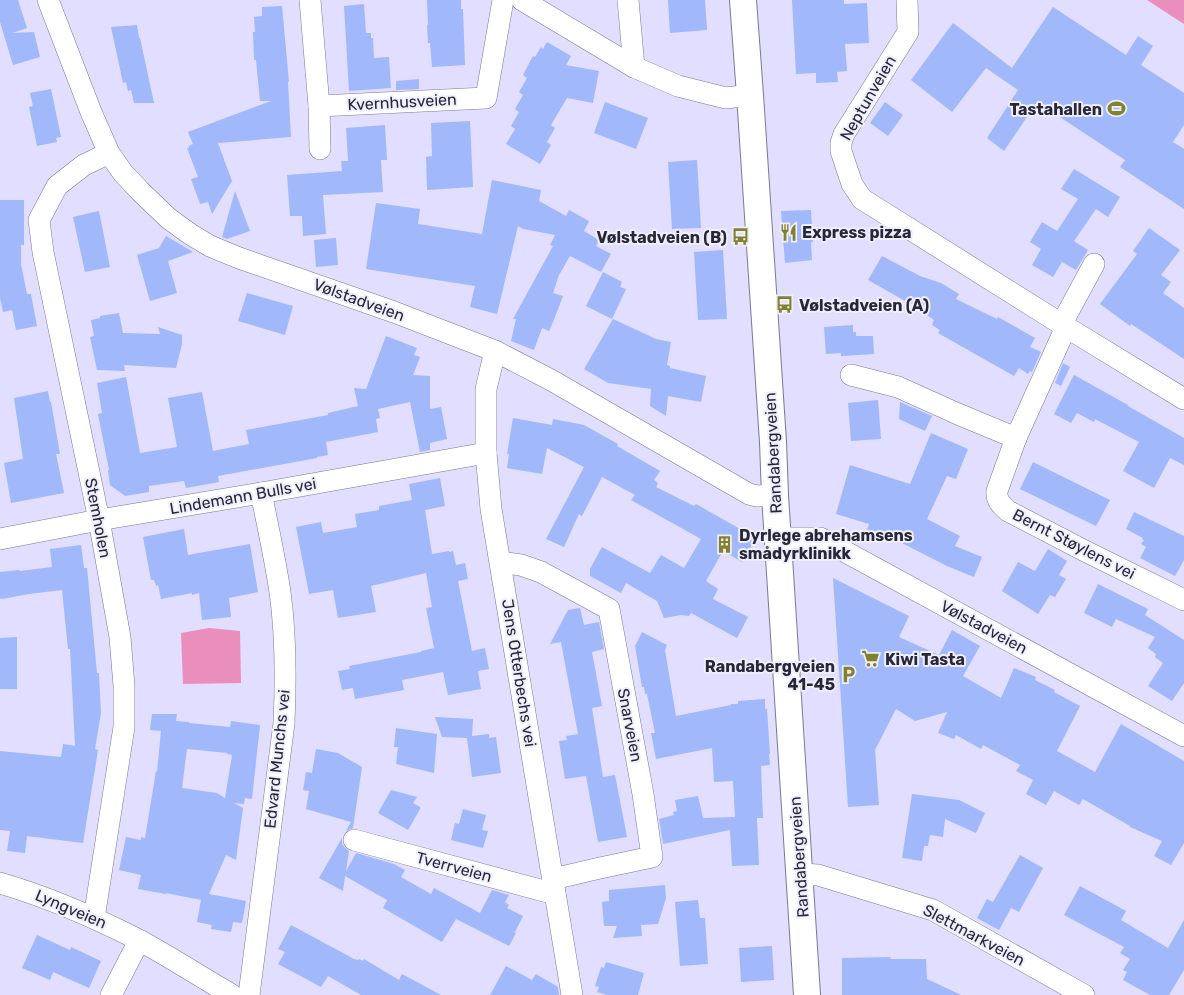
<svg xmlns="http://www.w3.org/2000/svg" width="1184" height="995" viewBox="0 0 1184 995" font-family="Rubik,sans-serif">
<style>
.green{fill:#ea8fbb}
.building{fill:#a1b8fb;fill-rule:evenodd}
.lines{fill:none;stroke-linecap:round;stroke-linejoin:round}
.minor-casing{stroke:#7b779b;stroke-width:22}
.major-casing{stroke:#7b779b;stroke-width:28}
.minor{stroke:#fff;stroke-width:21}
.major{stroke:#fff;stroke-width:26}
.labels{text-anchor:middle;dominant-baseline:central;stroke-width:4;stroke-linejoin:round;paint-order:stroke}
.street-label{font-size:16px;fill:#282736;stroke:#efeefe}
.poi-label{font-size:16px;font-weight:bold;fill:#282736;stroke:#efeefe;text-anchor:start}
</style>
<rect width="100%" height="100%" fill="#e1deff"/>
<!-- green -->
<g class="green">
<polygon points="1147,0 1184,0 1184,24"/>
<polygon points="209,628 240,631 241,683 183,684 181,633"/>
</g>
<!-- building -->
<g class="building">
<polygon points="0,0 18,0 27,28 12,33 34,32 40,57 13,65 0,22"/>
<polygon points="427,0 461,0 461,9 463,9 465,65 432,67 430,43 428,43 427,25 428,25"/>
<polygon points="668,0 705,0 707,30 670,33"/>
<polygon points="792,0 844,0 844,4 867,3 869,43 845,44 847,71 837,72 838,82 816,83 816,73 796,74"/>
<polygon points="364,4 366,33 371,33 371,38 373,38 374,58 389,57 391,88 349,91 344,6"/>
<polygon points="282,6 289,82 288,82 291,137 218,143 232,181 212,214 208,202 200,204 191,179 198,177 187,148 189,148 189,146 193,144 188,132 271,101 260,101 256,60 254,60 253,32 255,32 254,17 262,16 262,7"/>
<polygon points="1053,7 1126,55 1138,36 1153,46 1141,65 1184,93 1184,125 1173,142 1184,149 1184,209 1120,167 1125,160 1037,102 1004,151 987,138 1018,90 986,68 952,112 911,80 953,23 1012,68"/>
<polygon points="137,25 139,38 140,38 154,103 134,103 131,90 128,91 126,82 123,83 111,27"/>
<polygon points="547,42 571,56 566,65 599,71 593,103 567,98 551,125 555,128 547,142 551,145 540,164 506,144 515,129 511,126 519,112 515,109 523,95 519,92 527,78 523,75 533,56 535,57 541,47 543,49"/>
<polygon points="419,79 419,89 396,90 396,81"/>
<polygon points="51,89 61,137 56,138 57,142 37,146 29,107 33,106 30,93"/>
<polygon points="605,102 648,118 636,149 594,133"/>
<polygon points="885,102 903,115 888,136 870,123"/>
<polygon points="470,121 473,187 427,190 426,157 432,156 431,123"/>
<polygon points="385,125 387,160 381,160 383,192 323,195 326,234 303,236 302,216 290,216 287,175 342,171 341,161 348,161 346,128"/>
<polygon points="697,160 701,228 672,229 668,162"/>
<polygon points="1074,169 1120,197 1108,217 1096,209 1074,241 1088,250 1076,270 1062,262 1053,277 1032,265 1041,249 1030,242 1042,222 1057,231 1078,199 1061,189"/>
<polygon points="492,180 541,190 539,201 566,216 569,210 589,221 584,231 599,240 596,246 611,254 601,272 570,256 559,275 553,293 563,296 553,322 549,331 542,328 534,350 511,341 516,319 513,319 553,246 550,245 555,235 523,229 518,226 497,314 470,307 475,286 366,269 376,203 420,209 418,224 482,234"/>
<polygon points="235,191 250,231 227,239 222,237"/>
<polygon points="0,200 24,200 24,245 21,245 21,264 27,294 31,294 37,326 16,330 12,310 3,312 0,298"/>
<polygon points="811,210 813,242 811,242 812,260 785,263 781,211"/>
<polygon points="99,211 110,267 85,272 73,217"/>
<polygon points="1149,228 1180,250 1161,275 1171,282 1163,293 1184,308 1184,359 1131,324 1130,326 1100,304 1137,254 1133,251"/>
<polygon points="166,236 193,252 168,261 177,293 150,301 137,255 159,248"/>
<polygon points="336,238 338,265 316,267 314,240"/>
<polygon points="723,250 727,319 698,320 694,252"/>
<polygon points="882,256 920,276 941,283 959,294 956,299 997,319 998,317 1035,338 1030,347 1041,352 1032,372 1030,371 1028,374 1019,368 1014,376 938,333 940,330 932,325 934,320 924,313 927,308 907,302 868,280"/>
<polygon points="603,272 622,282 620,287 626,289 612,319 586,306"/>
<polygon points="247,293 293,306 285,335 238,321"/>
<polygon points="119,313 123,333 160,334 158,327 182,335 182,344 176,368 124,365 125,371 97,370 90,337 94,336 91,320 100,318 100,316"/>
<polygon points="613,319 656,339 671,342 667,365 670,366 670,368 706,376 701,402 668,396 666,416 650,406 651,389 608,383 584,369"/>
<polygon points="853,325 853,332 856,332 856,336 873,336 874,354 841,356 841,353 826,354 824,327"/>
<polygon points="386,336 417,348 414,355 420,357 413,375 430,376 430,409 441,407 447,439 430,443 430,450 420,452 410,402 378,409 380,418 376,419 378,432 326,442 328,455 317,457 317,458 218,476 219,482 186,488 184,481 149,486 149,492 125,496 110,485 108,470 109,470 98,414 102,413 97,383 126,377 140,453 177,447 168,398 202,392 213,451 249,444 246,430 328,415 328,413 358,406 354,388 366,389"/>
<polygon points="1063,363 1070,367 1061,386 1055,383"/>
<polygon points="1074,375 1128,405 1128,406 1184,438 1184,465 1170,458 1154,488 1123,471 1139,442 1095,419 1094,422 1077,413 1071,423 1054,414"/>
<polygon points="48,391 50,402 51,402 60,454 56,454 64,493 11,503 4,463 23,459 14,398"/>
<polygon points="878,400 881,439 851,441 848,403"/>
<polygon points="900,402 932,416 925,431 899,419"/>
<polygon points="513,418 552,425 553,419 584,425 618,444 617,446 660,471 654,480 658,483 656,487 694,506 696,504 756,538 742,562 723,551 706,581 718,589 713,599 748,617 737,638 691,613 689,616 681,615 664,618 657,601 626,583 621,593 590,576 590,569 602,547 650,573 661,555 684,568 701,539 631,500 635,495 602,477 582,516 579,514 564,547 546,539 584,467 547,448 542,474 507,468 509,454 507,454"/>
<polygon points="931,433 968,449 956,479 947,476 927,519 960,536 955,546 982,557 974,577 947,566 896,540 867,530 869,524 836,514 850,465 910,484"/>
<polygon points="1033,462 1110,500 1096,526 1020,489"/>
<polygon points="440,478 445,506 425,510 432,554 449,551 449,552 453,551 456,565 465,563 468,579 458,581 472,651 485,648 489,669 478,671 481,689 448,695 443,672 402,680 404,690 355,699 353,688 342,690 338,671 350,669 349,666 421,652 421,651 434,648 426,608 432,607 426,573 371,586 376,612 338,618 333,590 309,594 296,527 321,522 323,533 357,527 355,514 379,510 379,506 412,500 409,484"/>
<polygon points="1134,512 1184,536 1184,560 1175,576 1140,558 1146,547 1141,544 1144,540 1142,539 1143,538 1126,529"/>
<polygon points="184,529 188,555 250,544 258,592 229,598 231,617 202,620 199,593 192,595 192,593 161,599 158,585 156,586 154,580 151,580 143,537"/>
<polygon points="81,545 84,568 87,568 97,673 99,673 101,713 95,749 98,750 83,843 27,836 25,853 7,851 10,831 0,830 0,751 61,757 63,744 75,746 70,649 68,649 62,590 29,594 2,599 2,598 0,599 0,572 19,570 20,571 52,567 50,549"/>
<polygon points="1048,549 1067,561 1059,575 1066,579 1055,597 1050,595 1038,614 1002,591 1018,562 1035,571"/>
<polygon points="833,578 909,616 899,637 939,655 952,630 980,646 963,676 1001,698 1014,668 1036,677 1035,680 1055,690 1054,692 1080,706 1057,751 1095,772 1121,724 1184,761 1184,843 1171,865 1154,856 1162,841 1130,827 1130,826 1083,799 1079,805 1054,791 1046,805 1026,794 1033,780 1016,771 1020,765 983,745 981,749 956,735 954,739 938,733 947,712 915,721 896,709 875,750 879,805 848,807"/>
<polygon points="1098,584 1148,609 1145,615 1184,640 1184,683 1172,701 1148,686 1163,663 1155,657 1156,654 1148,648 1155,637 1116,619 1112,627 1084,613"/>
<polygon points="580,608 584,625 599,622 604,649 592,652 602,706 592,708 603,777 615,775 627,837 598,842 586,776 565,779 559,741 567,740 566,736 578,734 561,642 550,644 568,610"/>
<polygon points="642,632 667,645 665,650 676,716 731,705 731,704 738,704 738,701 765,699 765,709 767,709 770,754 769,754 770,765 761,766 763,818 757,818 759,865 732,866 730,830 663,844 659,819 674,815 673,812 677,811 675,800 698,796 703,818 735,817 733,781 714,782 712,748 656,759 651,733 655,733 647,694 645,694 644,687 642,687 635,646"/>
<polygon points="17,637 17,689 0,689 0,638"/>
<path d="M 152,714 L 177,714 L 176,721 L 189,722 L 189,723 L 230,727 L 231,721 L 260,725 L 252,799 L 245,798 L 244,804 L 234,803 L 243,808 L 236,860 L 226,855 L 209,894 L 246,901 L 242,923 L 233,922 L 231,932 L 211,929 L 212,925 L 197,922 L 201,900 L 166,893 L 166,894 L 138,889 L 141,875 L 119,870 L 126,837 L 141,840 L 141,837 L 145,838 L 156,771 L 157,772 L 161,731 L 150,730 ZM 187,749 L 227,753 L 227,754 L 232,755 L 225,798 L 217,793 L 182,788 Z"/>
<polygon points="435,717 473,719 472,736 489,734 489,738 496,737 501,773 472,777 467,738 442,737"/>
<polygon points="396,728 437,734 434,773 396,764 398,747 394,747"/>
<polygon points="316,749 338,753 362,767 353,828 346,831 351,822 306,809 309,791 303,790 306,772 312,773"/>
<polygon points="391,790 417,797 413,803 420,807 420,809 408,830 378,813"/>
<polygon points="912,794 959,800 985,813 976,833 945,819 943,837 930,835 928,846 924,846 922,861 902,858"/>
<polygon points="463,809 486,815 482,830 488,831 483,848 451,840 455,823 459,824"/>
<polygon points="342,838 342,844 345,848 349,851 346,871 356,853 394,864 405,870 401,877 431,894 434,888 480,913 492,890 509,895 505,902 509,905 507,908 523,916 515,932 510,930 516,933 509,946 456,919 442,942 383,908 387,900 345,876 343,891 319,878"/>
<polygon points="1020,855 1043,868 1019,912 1011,908 999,930 977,918 987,899 993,902"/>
<polygon points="665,885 666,898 658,924 641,925 642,936 613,938 617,926 604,926 602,902 609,901 609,890"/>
<polygon points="1080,886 1126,911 1121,920 1168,948 1184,920 1184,970 1169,995 1150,995 1123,980 1127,972 1123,970 1130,959 1120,953 1124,947 1064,915"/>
<polygon points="698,900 700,918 705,918 708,964 680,966 675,902"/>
<polygon points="291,925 354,959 358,960 359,959 363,961 364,959 399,980 402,974 441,995 361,995 328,976 321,987 278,964 285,952 278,949"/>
<polygon points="37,935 70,950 71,947 101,961 89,988 53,972 50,980 22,968"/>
<polygon points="772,946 774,980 741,982 739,948"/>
<polygon points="891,957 890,959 926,959 927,979 961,995 842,995 842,958"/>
<polygon points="606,962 644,973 638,995 607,995 597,992 599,987 595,986 601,967 604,968"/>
<polygon points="506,966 532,980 536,974 558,987 559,995 490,995"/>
</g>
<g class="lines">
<defs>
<g id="minor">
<polyline points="48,0 91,112 109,153 123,173 140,191 168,218 190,234 210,246 239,258 394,312 495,351 551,380 749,494 757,496 775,495"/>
<polyline points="310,0 319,106 320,149"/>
<polyline points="522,0 634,67 678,86 726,98 750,95"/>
<polyline points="628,0 634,67"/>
<polyline points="907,0 908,32 844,134 841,143 841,151 852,184 862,199 1066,327 1184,399"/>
<polyline points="319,106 486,98 503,0"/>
<polyline points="1061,325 1094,264"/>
<path d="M 1066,327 L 1016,438 L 997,491 C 996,500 1001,505 1008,511 L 1085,551 L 1184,600"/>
<polyline points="495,351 486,389 486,453 491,509 572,995"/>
<polyline points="851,375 898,387 958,414 1016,438"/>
<polyline points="778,538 820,538 1184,736"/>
<polyline points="0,539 99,520 261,493 486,453"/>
<polyline points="501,562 521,565 541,572 609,609 643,794 652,857 600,868 553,879"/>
<polyline points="354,840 555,894"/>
<polyline points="800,874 818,875 933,910 1084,995"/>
<path d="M 0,883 C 48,897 94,917 139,940 C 170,957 201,977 232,995"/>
<polyline points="94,918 124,727 124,686 120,637 99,520 43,252 39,220 57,186 84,165 109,153"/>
<polyline points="111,995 139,941"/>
<path d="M 249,995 L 284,723 C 286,679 286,635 280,592 C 275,559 268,526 261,493"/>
</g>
<polyline id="major" points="743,0 750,95 773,442 775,495 807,995"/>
</defs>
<!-- minor casing -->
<use href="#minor" class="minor-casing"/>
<!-- major casing -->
<use href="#major" class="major-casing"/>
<!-- minor -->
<use href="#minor" class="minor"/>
<!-- major -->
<use href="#major" class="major"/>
</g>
<!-- icons -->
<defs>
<symbol id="stadium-bare" viewBox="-9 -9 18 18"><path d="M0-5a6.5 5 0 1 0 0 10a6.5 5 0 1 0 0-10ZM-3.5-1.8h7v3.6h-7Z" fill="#81822b" stroke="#efeefe" stroke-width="2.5" paint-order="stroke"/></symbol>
<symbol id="restaurant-bare" viewBox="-9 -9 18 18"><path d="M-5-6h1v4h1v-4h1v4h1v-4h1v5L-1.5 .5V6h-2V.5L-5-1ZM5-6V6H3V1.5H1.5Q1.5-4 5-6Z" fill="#81822b" stroke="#efeefe" stroke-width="2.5" paint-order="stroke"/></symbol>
<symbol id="bus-bare" viewBox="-9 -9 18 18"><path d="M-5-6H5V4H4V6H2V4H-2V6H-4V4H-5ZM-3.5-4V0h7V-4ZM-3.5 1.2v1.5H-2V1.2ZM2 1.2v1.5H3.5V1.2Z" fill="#81822b" stroke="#efeefe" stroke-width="2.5" paint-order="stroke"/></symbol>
<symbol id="building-bare" viewBox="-9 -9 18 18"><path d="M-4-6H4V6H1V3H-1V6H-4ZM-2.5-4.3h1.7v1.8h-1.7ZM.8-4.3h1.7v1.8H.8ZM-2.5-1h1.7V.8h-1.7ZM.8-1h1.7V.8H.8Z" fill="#81822b" stroke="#efeefe" stroke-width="2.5" paint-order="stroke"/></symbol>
<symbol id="supermarket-bare" viewBox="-9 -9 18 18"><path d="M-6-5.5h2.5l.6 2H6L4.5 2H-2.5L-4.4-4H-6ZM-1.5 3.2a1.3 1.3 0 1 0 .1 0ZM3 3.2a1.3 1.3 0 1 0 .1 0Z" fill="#81822b" stroke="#efeefe" stroke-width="2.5" paint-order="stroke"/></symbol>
<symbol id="parking-bare" viewBox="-9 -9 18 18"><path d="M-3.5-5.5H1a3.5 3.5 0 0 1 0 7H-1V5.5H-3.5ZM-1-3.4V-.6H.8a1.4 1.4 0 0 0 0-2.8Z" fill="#81822b" stroke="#efeefe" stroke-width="2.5" paint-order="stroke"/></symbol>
</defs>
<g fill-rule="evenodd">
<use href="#stadium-bare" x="1104" y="96" width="25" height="25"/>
<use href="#restaurant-bare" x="776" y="220" width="25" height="25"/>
<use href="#bus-bare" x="728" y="224" width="25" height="25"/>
<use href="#bus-bare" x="772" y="292" width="25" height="25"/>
<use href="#building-bare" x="712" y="532" width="25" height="25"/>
<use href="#supermarket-bare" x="858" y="646" width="25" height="25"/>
<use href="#parking-bare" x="836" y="662" width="25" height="25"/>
</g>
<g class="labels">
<!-- street labels -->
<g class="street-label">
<text transform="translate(868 98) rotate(-60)">Neptunveien</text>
<text transform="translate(402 102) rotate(-3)">Kvernhusveien</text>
<text transform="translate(359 300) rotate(20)">Vølstadveien</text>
<text transform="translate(773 453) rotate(-93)">Randabergveien</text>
<text transform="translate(243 496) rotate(-10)">Lindemann Bulls vei</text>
<text transform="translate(98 518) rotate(79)">Stemholen</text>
<text transform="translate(1074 544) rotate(27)">Bernt Støylens vei</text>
<text transform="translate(984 627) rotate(28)">Vølstadveien</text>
<text transform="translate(519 673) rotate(81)">Jens Otterbechs vei</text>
<text transform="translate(630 725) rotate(79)">Snarveien</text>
<text transform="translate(277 759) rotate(-84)">Edvard Munchs vei</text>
<text transform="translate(799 857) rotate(-94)">Randabergveien</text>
<text transform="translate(454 867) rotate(15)">Tverrveien</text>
<text transform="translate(71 909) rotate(23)">Lyngveien</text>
<text transform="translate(974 935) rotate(28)">Slettmarkveien</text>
</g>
<!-- poi labels -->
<g class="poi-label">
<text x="1102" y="109" text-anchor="end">Tastahallen</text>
<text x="802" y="232">Express pizza</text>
<text x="727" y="237" text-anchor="end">Vølstadveien (B)</text>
<text x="799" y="305">Vølstadveien (A)</text>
<text x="739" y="535">Dyrlege abrehamsens<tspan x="739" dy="18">smådyrklinikk</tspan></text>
<text x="885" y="659">Kiwi Tasta</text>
<text x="835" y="666" text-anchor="end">Randabergveien<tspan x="835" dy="18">41-45</tspan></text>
</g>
</g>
</svg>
